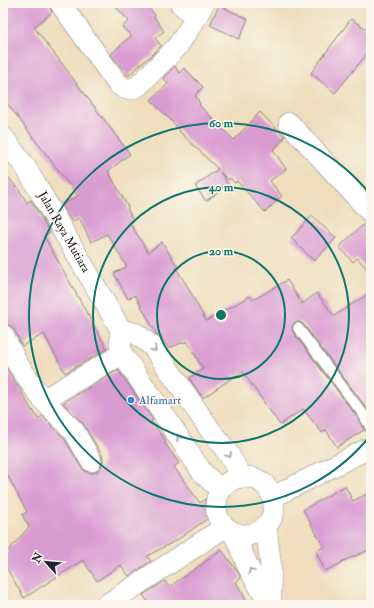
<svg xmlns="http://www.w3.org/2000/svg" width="374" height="608" viewBox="0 0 374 608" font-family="'IM FELL Double Pica',serif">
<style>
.building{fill:#d99cd2}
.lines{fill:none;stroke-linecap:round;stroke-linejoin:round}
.lane-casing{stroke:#88807c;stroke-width:12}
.street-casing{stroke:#88807c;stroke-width:22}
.lane{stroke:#fff;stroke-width:10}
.street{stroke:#fff;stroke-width:21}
.oneway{stroke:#9c9ca7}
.ring{fill:none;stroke:#0f766e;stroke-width:2}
.shop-dot{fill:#3f7fe0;stroke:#fbf7ec;stroke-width:1.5}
.labels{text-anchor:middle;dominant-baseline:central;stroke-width:3;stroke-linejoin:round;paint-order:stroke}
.street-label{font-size:12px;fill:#22223b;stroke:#fbf7ec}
.shop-label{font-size:12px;fill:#366cbe;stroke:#fbf7ec;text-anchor:start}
.centre{fill:#0f766e;stroke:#fbf7ec;stroke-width:2}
.ring-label{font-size:12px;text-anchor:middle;font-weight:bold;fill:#0f766e;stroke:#fbf7ec;stroke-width:3;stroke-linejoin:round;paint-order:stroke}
</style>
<rect width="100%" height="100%" fill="#fbf7ec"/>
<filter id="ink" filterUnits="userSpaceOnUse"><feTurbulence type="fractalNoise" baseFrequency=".025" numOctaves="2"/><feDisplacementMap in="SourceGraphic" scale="8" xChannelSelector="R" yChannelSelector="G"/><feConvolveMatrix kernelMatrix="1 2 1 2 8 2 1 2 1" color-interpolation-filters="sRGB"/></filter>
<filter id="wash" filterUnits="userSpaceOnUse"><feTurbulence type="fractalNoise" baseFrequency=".012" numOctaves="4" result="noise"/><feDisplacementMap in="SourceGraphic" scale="16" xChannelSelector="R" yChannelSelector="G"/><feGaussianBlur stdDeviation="0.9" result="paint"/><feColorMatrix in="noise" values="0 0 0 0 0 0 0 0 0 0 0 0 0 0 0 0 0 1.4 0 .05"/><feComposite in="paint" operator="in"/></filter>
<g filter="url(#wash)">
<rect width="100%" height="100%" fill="#efdebd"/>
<g id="blocks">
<!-- building -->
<g class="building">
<polygon points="3,3 48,3 52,12 34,27 130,154 108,171 128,207 127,208 133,220 130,223 148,252 162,242 178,267 176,268 186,284 206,321 250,296 253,300 287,280 302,304 317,293 334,316 371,292 371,415 368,410 303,324 300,322 297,322 294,323 292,328 293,332 358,418 364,430 337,447 326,430 322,433 303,409 280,425 242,371 203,398 189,378 203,369 187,341 184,343 184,342 169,348 163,340 160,334 158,335 157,335 135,295 128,299 114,273 127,267 107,234 91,242 79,218 72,222 62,205 78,196 3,98"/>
<polygon points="112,3 144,3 155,15 154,17 164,31 155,38 161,46 149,58 149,57 128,76 111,54 131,36 122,27 129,21"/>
<polygon points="219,5 248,19 239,39 210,25"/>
<polygon points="351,19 371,32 371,49 335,93 311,73"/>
<polygon points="175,66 179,73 184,68 203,87 195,95 200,104 199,105 234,140 260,112 285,137 273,150 286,169 270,181 282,196 265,212 237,181 235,183 230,178 228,180 220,172 228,185 206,201 195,186 218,169 179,131 180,130 151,100 168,84 163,78"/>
<polygon points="3,170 16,187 17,186 27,203 31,200 50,233 44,236 107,349 65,373 44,334 22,346 14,329 9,325 3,323"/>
<polygon points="312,216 336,238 314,261 291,238"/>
<polygon points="365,223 371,225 371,273 357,258 353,262 339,247"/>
<polygon points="3,362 17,386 18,385 19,387 32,411 33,410 38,419 42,416 64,438 81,467 85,471 91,473 97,472 101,467 103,461 102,455 84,425 63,403 118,370 153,420 151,421 166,441 164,442 179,463 174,467 200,503 207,498 217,512 177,540 147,556 151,561 129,576 121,565 97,581 83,560 24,598 3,562 3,557 29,527 22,515 27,512 3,467"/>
<polygon points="345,486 353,501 371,492 371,549 341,562 342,563 325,571 316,551 324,547 303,510"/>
<polygon points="222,550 237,571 241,578 236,582 249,605 144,605 148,602 143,595 165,581 169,587"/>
</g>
</g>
</g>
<g filter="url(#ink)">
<use href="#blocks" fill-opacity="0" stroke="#88807c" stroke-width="1"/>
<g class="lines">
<defs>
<polyline id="lane" points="298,328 363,414 371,429"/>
<g id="street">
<path d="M 60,3 L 117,83 C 125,90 128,91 138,86 L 177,47 L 196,18 L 204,3"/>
<polyline points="180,3 196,18"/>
<polyline points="289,123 371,213"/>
<polyline points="3,137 26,168 121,330"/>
<polyline points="121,330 137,334 154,348 211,431 228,453 242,478"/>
<polyline points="121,330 120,344 122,354 162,412 202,472 213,483 222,489"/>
<polyline points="3,335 17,363 43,400 122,354"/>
<polyline points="43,400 74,431 91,461"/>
<circle cx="245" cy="506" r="29"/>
<polyline points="273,497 371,447"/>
<polyline points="266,525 268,543 271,567 271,605"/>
<polyline points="234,533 249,569 258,584 271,605"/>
<polyline points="106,605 225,527"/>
</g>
</defs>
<!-- lane casing -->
<use href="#lane" class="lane-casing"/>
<!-- street casing -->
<use href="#street" class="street-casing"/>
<!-- lane -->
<use href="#lane" class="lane"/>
<!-- street -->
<use href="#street" class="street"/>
</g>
<!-- one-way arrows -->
<defs><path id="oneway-chevron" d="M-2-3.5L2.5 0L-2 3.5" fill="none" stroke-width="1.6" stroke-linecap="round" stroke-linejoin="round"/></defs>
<g class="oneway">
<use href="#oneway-chevron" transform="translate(154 349) rotate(48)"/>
<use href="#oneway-chevron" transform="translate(179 438) rotate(-123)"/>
<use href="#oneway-chevron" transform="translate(229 455) rotate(58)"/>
<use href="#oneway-chevron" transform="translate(251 571) rotate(-117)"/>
</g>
</g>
<!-- distance rings -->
<g class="ring">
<circle cx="221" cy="315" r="64"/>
<circle cx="221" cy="315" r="128"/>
<path d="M370 436A192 192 0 1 1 370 194"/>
</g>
<!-- markers -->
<circle class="shop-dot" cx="131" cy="400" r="4"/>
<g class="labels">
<!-- street labels -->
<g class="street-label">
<text transform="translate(64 232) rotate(60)">Jalan Raya Mutiara</text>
</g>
<!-- shop labels -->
<g class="shop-label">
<text x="139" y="400">Alfamart</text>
</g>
</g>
<circle cx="221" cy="315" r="6" class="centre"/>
<g class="ring-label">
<text x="221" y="127">60 m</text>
<text x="221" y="191">40 m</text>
<text x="221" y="255">20 m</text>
</g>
<!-- margin -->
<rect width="374" height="608" fill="none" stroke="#fbf7ec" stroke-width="16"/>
<!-- north arrow -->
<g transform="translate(46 562) rotate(297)" stroke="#fbf7ec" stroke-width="3" paint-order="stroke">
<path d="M0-3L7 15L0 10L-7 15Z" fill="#22223b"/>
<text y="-6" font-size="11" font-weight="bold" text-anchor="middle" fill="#22223b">N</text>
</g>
</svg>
